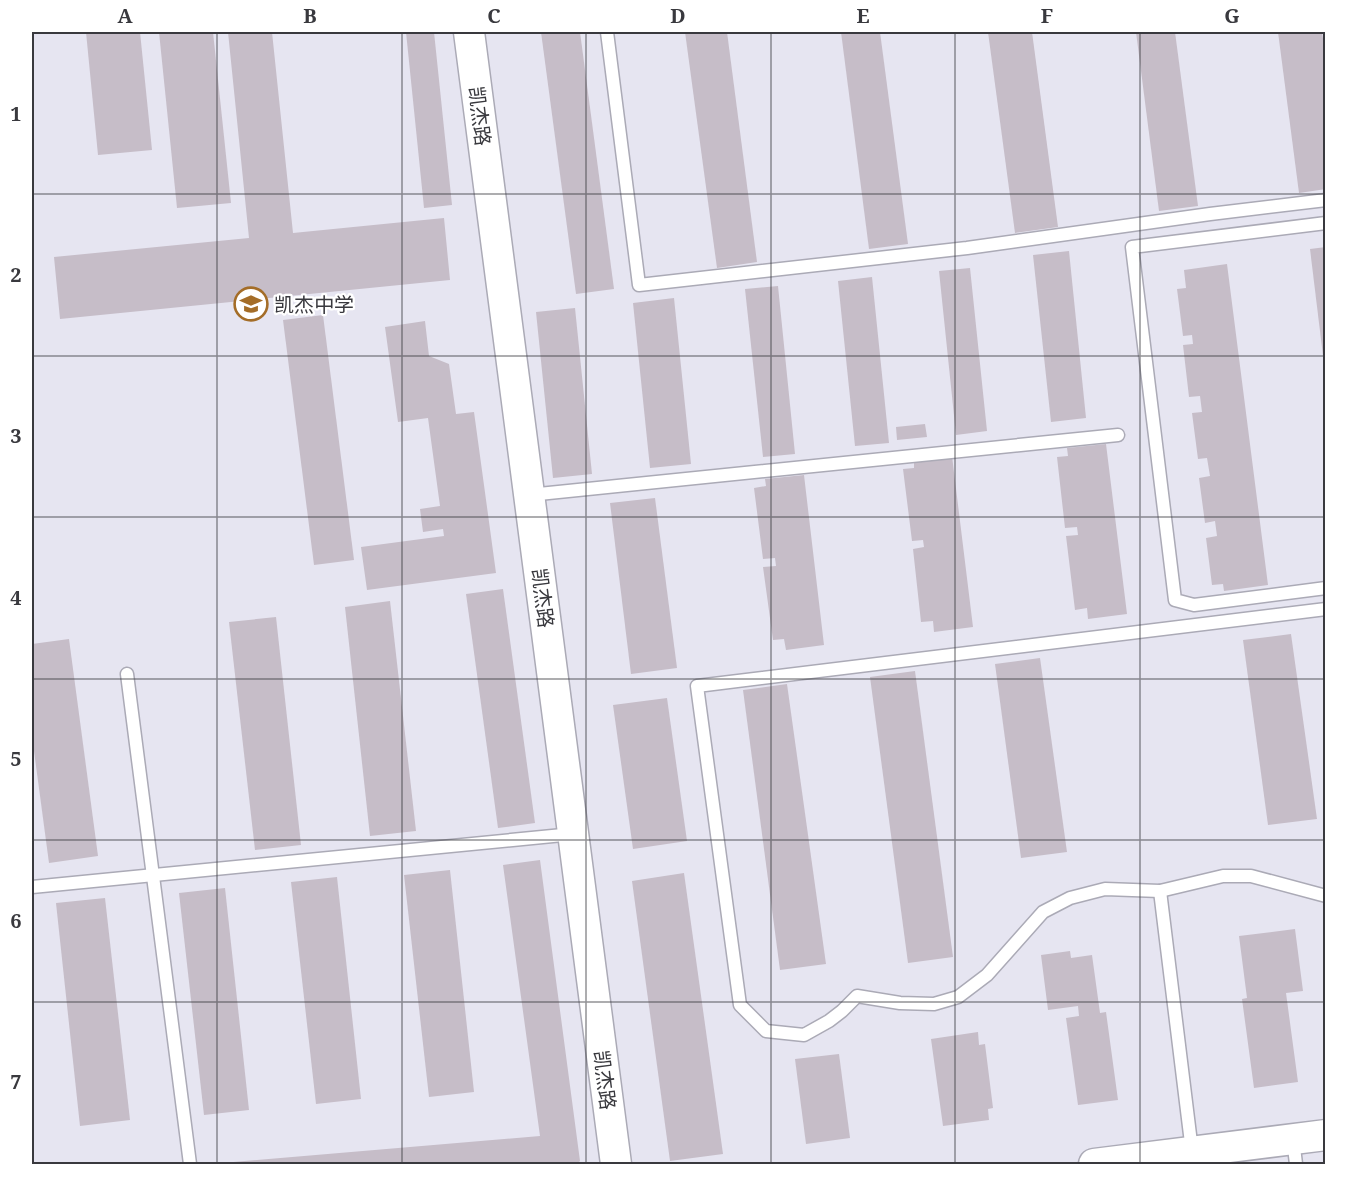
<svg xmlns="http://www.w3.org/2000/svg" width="1357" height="1196" viewBox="0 0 1357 1196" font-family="'Noto Serif','Noto Sans SC',serif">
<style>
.building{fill:#c6bdc8}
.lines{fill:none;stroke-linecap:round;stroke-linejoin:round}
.service-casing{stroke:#abaab6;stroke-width:15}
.tertiary-casing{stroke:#abaab6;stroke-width:33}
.service{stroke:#fff;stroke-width:12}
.tertiary{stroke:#fff;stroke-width:30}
.grid{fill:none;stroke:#39393e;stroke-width:1.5;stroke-opacity:0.55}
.labels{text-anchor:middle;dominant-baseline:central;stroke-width:4.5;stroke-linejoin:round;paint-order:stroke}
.street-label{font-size:20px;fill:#39393e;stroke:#fff}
.poi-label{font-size:20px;fill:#39393e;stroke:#fff;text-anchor:start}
.neatline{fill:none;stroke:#39393e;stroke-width:2}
.grid-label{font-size:20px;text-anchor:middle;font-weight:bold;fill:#39393e}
</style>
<rect width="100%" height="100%" fill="#e6e5f1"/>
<!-- building -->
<g class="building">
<polygon points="86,32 140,32 152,150 98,155"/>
<polygon points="159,32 213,32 231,203 177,208"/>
<polygon points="228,32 272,32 293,233 444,218 450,280 60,319 54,257 249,238"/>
<polygon points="406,32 434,32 452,205 424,208"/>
<polygon points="541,32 580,32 614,289 576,294"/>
<polygon points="685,32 727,32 757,262 717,268"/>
<polygon points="841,32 880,32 908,244 869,249"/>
<polygon points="988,32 1032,32 1058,227 1015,233"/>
<polygon points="1136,32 1175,32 1198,206 1159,211"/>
<polygon points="1278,32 1322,32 1326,58 1326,189 1299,193"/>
<polygon points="1326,247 1326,363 1324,364 1310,249"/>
<polygon points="1069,251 1086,418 1051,422 1033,255"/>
<polygon points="1227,264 1268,585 1224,591 1223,584 1212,585 1206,538 1217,536 1215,521 1205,523 1199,478 1210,476 1207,458 1198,459 1192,413 1202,412 1200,396 1189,397 1183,345 1193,344 1192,335 1183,336 1177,289 1186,288 1184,270"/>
<polygon points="970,268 987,431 956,435 939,271"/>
<polygon points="872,277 889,443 855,446 838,281"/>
<polygon points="778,286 795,454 763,457 745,289"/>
<polygon points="674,298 691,464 650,468 633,303"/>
<polygon points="575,308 592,474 553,478 536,312"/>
<polygon points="323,315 354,560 314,565 283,320"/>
<polygon points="425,321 429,356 449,364 456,414 474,412 496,573 367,590 361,547 444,536 443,529 423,532 420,509 440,506 428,418 398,422 385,327"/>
<polygon points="925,424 927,437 897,440 896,427"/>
<polygon points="1106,444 1127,614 1088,619 1087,608 1075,610 1066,536 1078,535 1077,527 1065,528 1057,457 1068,456 1067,448"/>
<polygon points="952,456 973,627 934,632 933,621 921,622 913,549 924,547 923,540 912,541 903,469 914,468 914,461"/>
<polygon points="804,475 824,645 786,650 784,639 773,640 763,567 776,566 775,558 763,559 754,488 766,486 765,479"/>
<polygon points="655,498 677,668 631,674 610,503"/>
<polygon points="503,589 535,823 498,828 466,594"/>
<polygon points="390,601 416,831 370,836 345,607"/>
<polygon points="276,617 301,845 255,850 229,622"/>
<polygon points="1291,634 1317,819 1268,825 1243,640"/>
<polygon points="69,639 98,856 49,863 32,736 32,644"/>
<polygon points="1040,658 1067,852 1021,858 995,664"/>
<polygon points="915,671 953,957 908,963 870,677"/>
<polygon points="787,684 826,964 780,970 743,690"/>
<polygon points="667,698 687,841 633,849 613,705"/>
<polygon points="540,860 580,1161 577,1164 222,1164 222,1163 540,1136 503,865"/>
<polygon points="450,870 474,1092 429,1097 404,875"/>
<polygon points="684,873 723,1154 670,1161 632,881"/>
<polygon points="337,877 361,1099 316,1104 291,882"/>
<polygon points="225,888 249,1110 204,1115 179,893"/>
<polygon points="105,898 130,1120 80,1126 56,903"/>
<polygon points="1295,929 1303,991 1286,993 1298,1082 1254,1088 1242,999 1247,998 1239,936"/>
<polygon points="1070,951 1071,958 1092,955 1100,1013 1106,1012 1118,1100 1078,1105 1066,1018 1079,1016 1078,1006 1048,1010 1041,955"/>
<polygon points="978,1032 979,1045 985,1044 993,1108 988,1109 989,1120 943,1126 931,1039"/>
<polygon points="839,1054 850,1138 806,1144 795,1059"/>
</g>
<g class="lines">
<defs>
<g id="service">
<polyline points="607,32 639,285 967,248 1210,214 1326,200"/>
<polyline points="1326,223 1132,247 1175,600 1194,605 1326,588"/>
<polyline points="529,495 1118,435"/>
<polyline points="1326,609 697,686 740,1005 766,1031 804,1035 829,1021 842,1011 857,996 900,1003 934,1004 958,997 987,975 1043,912 1070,898 1105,889 1160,891 1223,876 1251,876 1326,896"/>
<polyline points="127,674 190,1164"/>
<polyline points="32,887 573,834"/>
<polyline points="1160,891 1192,1151"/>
<polyline points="1293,1139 1296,1164"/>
</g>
<g id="tertiary">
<polyline points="469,32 616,1164"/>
<polyline points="1094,1164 1326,1135"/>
</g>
</defs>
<!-- service casing -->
<use href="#service" class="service-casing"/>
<!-- tertiary casing -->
<use href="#tertiary" class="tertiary-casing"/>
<!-- service -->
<use href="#service" class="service"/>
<!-- tertiary -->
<use href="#tertiary" class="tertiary"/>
</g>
<!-- grid -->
<path class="grid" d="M 217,32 L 217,1164M 402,32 L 402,1164M 586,32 L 586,1164M 771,32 L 771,1164M 955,32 L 955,1164M 1140,32 L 1140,1164M 32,194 L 1326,194M 32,356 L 1326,356M 32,517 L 1326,517M 32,679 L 1326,679M 32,840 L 1326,840M 32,1002 L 1326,1002"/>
<!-- icons -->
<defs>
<symbol id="school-ring" viewBox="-11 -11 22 22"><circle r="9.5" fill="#fff" stroke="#a46d28" stroke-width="1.5"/><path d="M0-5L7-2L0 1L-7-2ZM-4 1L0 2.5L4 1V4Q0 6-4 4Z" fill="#a46d28"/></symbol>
</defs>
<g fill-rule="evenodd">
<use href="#school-ring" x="232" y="285" width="38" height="38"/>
</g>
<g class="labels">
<!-- street labels -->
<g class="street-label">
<text transform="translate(480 116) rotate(83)">凯杰路</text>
<text transform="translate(543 598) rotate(83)">凯杰路</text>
<text transform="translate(605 1080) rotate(83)">凯杰路</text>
</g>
<!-- poi labels -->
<g class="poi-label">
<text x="274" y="304">凯杰中学</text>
</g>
</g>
<!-- border -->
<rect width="1357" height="1196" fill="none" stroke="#ffffff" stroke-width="66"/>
<rect x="33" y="33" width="1291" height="1130" class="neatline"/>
<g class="grid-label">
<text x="125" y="23">A</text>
<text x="310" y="23">B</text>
<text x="494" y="23">C</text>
<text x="678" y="23">D</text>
<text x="863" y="23">E</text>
<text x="1047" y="23">F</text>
<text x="1232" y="23">G</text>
<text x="16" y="121">1</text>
<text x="16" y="282">2</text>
<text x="16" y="443">3</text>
<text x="16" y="605">4</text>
<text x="16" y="766">5</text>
<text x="16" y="928">6</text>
<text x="16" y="1089">7</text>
</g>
</svg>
